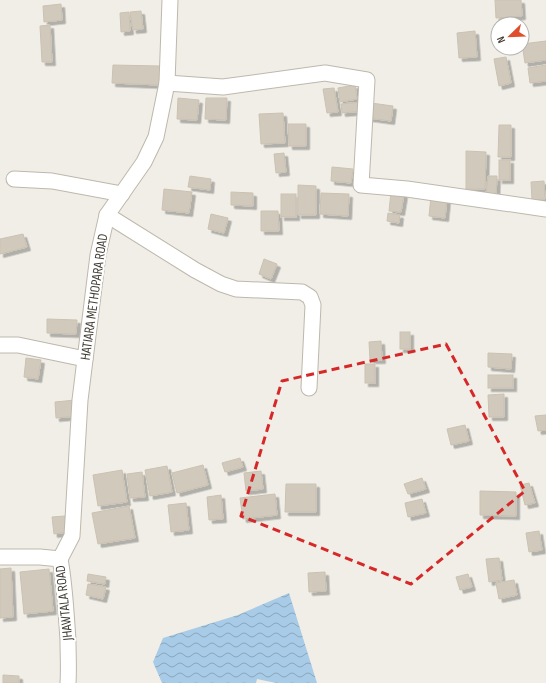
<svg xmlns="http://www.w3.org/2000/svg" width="546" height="683" viewBox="0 0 546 683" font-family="'Sofia Sans Condensed',sans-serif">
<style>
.water{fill:url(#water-waves)}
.building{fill:#d1cabc;stroke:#cbc1b1;filter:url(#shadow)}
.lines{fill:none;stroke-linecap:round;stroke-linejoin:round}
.minor-casing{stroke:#beb8ac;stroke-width:17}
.minor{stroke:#fff;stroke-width:15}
.marked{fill:none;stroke:#d62828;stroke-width:3;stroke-dasharray:8 5;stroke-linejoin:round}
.labels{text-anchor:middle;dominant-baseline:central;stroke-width:4;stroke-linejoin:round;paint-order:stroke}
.street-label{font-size:14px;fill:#423e36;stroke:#fff}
</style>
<defs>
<pattern id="water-waves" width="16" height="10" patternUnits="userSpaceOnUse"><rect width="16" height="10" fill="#a8cbe7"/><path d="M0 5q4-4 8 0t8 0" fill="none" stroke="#8aa6bc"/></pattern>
<filter id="shadow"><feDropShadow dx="3.5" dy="3.5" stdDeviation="0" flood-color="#0004"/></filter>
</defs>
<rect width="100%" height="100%" fill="#f0eee6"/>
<!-- water -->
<polygon class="water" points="289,593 317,683 276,683 257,679 256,683 162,683 153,662 163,638 238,615"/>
<!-- building -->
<g class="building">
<polygon points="495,0 521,0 522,16 496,18"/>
<polygon points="61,4 62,20 44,22 43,6"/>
<polygon points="141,11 143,29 133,30 130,12"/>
<polygon points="129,12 130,31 121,32 120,13"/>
<polygon points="50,25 52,62 42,62 40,26"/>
<polygon points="475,31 477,57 459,58 457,33"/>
<polygon points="546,41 546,60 525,63 522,44"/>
<polygon points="506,57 511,83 499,86 494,59"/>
<polygon points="113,65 160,66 160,85 112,83"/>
<polygon points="546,65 546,81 530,83 528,68"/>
<polygon points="355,85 357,99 340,102 338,88"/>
<polygon points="334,88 338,112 327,113 323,89"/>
<polygon points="178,98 199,100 197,120 177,119"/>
<polygon points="206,98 227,98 226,120 205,119"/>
<polygon points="362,102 363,111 342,113 341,104"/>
<polygon points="371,103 393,106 391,121 369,118"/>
<polygon points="283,113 285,143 261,144 259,114"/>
<polygon points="288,124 306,124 306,146 289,146"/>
<polygon points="499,125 511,125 511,157 498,157"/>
<polygon points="466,151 486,152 485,189 466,189"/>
<polygon points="284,153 286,172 276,173 274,154"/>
<rect x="499" y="160" width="11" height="20"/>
<polygon points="332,167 353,169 351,183 331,181"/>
<polygon points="190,176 211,179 210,190 188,187"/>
<polygon points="488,176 497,176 496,196 486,195"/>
<polygon points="544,181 545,199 532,200 531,182"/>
<polygon points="298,185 316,186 316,215 298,215"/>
<polygon points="164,189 192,192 189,213 162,210"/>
<polygon points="231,192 253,193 253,206 231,205"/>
<polygon points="391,192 404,194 401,212 389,211"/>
<polygon points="321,193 349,194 348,216 320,214"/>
<rect x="281" y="194" width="15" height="23"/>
<polygon points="431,196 447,199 445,218 429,216"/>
<polygon points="261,211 278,211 279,231 261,231"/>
<polygon points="388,213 400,215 399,223 387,221"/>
<polygon points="211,214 228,218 224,233 208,229"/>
<polygon points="23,234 27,247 0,254 0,239"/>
<polygon points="264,259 277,264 271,279 259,274"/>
<polygon points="47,319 77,320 76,334 47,333"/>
<rect x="400" y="332" width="10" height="17"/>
<polygon points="381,341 382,360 370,360 369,342"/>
<polygon points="488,353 512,354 511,369 488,367"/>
<polygon points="26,358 41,360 38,379 24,377"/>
<rect x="365" y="364" width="10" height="19"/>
<rect x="488" y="375" width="25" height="13"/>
<polygon points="504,394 504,417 489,417 488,395"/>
<polygon points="75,400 77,416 56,418 55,402"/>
<polygon points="546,415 546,430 538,431 535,416"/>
<polygon points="465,425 469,441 451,445 447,429"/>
<polygon points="240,458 243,467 225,472 222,463"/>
<polygon points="203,465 208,485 177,493 172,473"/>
<polygon points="167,466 172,492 150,496 145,470"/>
<polygon points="122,470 127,502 98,506 93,475"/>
<polygon points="261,471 263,489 246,491 244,473"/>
<polygon points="142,472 145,497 130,498 127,474"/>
<polygon points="422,478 426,489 408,494 404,484"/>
<polygon points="529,483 535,503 525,505 520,485"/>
<polygon points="286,484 316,484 316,512 285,512"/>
<polygon points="480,491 516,492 516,516 480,515"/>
<polygon points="275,494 277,515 243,519 240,498"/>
<polygon points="221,495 223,519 209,520 207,497"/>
<polygon points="422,499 426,513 408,517 405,503"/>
<polygon points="186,503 189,530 171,532 168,505"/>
<polygon points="129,506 135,538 98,544 92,513"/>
<polygon points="65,516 67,532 54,534 52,517"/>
<polygon points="539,531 542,550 529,552 526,533"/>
<polygon points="499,558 502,580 489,582 486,559"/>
<polygon points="11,568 13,617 0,618 0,569"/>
<polygon points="49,569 53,611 24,614 20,572"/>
<polygon points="325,572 326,591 309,592 308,573"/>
<polygon points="88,574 106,577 105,584 87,581"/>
<polygon points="468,574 472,587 460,590 456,577"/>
<polygon points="514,580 517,595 499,599 496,583"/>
<polygon points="88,584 106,587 103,599 86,595"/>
<polygon points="3,675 19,676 19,683 3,683"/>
</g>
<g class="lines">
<defs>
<g id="minor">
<polyline points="167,83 223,87 325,73 367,80 361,185 407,189 546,209"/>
<polyline points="14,179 52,181 122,194"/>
<polyline points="107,215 195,270 221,284 236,289 302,292 310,297 313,305 309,388"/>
<polyline points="0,345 18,345 85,359"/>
<path d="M 0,557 L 40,557 L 60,559 C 65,586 66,613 68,640 C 68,654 69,669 68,683"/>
<polyline points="60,559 72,536 80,400 98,255 107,215 144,162 156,137 167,83 170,0"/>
</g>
</defs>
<!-- minor casing -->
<use href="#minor" class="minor-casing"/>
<!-- minor -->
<use href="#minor" class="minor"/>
</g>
<!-- marked area -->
<path class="marked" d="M 446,344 L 525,491 L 411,584 L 241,516 L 282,381 Z"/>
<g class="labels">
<!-- street labels -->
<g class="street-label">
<text transform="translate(94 297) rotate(-82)">HATIARA METHOPARA ROAD</text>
<text transform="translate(64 603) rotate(-96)">JHAWTALA ROAD</text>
</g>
</g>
<!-- north arrow -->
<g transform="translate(510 36) rotate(247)"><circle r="19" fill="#ffffff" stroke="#b3b2af"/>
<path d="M0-3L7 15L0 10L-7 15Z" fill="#e04f2d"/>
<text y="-6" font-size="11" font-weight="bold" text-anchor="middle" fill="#423e36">N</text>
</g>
</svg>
